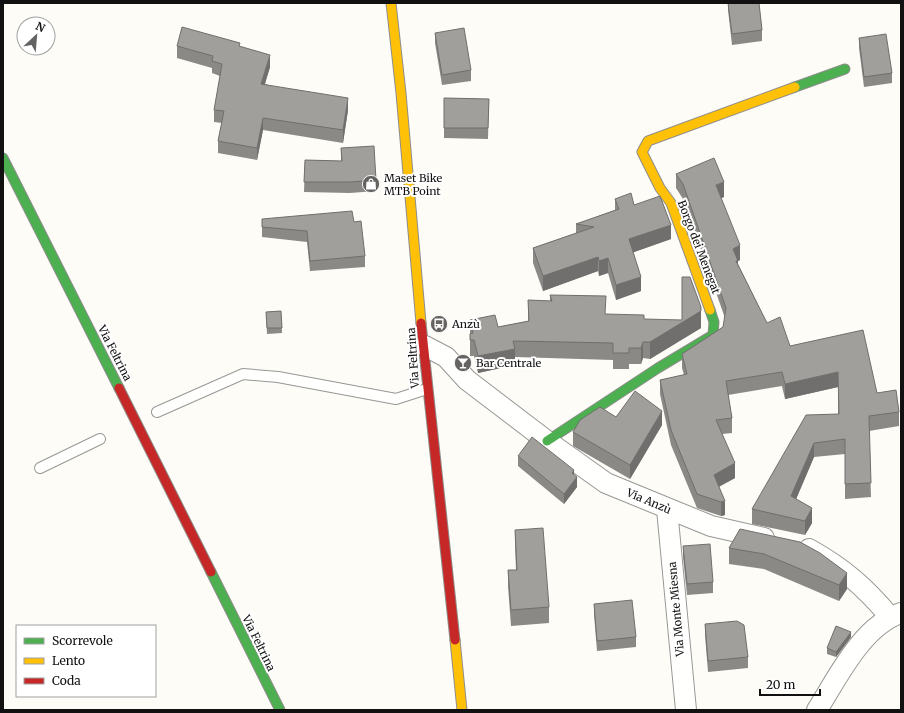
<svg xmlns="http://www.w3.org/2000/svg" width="904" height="713" viewBox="0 0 904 713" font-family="Merriweather,serif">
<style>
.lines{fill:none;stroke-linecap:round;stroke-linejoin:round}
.lane-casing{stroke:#979795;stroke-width:12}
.street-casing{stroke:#979795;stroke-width:22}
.fast-casing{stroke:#8e8d8b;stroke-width:11}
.slow-casing{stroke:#8e8d8b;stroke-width:11}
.jam-casing{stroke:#8e8d8b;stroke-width:11}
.lane{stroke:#fffffe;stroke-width:10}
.street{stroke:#fffffe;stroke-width:20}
.fast{stroke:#4caf50;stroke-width:9}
.slow{stroke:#ffc107;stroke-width:9}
.jam{stroke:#c62828;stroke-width:9}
.wall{fill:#8a8986}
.shaded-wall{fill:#716f6d}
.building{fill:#a19f9c;stroke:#716f6d}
.labels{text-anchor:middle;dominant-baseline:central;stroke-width:4;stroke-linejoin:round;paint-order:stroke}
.poi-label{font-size:11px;fill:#111;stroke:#fff;text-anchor:start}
.street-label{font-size:11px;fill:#111;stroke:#fff}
</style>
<rect width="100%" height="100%" fill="#fdfcf7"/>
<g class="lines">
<defs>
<g id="lane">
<polyline points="157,412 243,374 278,377 396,399 427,389"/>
<polyline points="40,468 100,439"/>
</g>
<g id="street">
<polyline points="425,346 446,357 467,380 547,441 606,483 711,526 764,538"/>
<polyline points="667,509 686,710"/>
<path d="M 809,549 C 843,568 865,587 890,617"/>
<path d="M 817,710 C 838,677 862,626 901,613"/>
</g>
<g id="fast">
<polyline points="795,87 845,69"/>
<polyline points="3,158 119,388"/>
<polyline points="547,441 658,368 713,335 714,322 710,310"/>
<polyline points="211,572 280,710"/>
</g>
<g id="slow">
<polyline points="391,3 401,93 421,323"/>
<polyline points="710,310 671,203 660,188 642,152 648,141 795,87"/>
<polyline points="455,640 462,710"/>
</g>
<g id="jam">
<polyline points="421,323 455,640"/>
<polyline points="119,388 211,572"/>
</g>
</defs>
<!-- lane casing -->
<use href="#lane" class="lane-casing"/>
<!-- street casing -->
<use href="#street" class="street-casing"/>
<!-- fast casing -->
<use href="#fast" class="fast-casing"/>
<!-- slow casing -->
<use href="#slow" class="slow-casing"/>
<!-- jam casing -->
<use href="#jam" class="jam-casing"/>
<!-- lane -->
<use href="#lane" class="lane"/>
<!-- street -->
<use href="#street" class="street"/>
<!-- fast -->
<use href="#fast" class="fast"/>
<!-- slow -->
<use href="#slow" class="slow"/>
<!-- jam -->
<use href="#jam" class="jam"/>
</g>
<!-- wall -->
<g class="wall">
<polygon points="728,3 759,3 762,30 762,41 732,45 728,10"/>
<polygon points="435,33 471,70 471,81 442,85 435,43"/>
<polygon points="859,38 892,73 892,83 864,87 859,48"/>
<polygon points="177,46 240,46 270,67 265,84 348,110 343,143 263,130 257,160 218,153 218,141 222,123 214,122 214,110 220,76 212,73 212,68 177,58"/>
<polygon points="444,98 489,99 488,139 444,138"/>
<polygon points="341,148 376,180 376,191 350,193 304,192 305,160 341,161"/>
<polygon points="676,174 724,197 721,198 740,260 738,261 738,264 767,323 790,346 877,393 899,412 899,426 869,431 871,497 845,499 845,454 814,457 796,499 812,523 805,535 752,524 752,509 838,414 838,387 785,399 782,386 728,395 732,418 732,433 722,434 735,478 719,487 725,515 721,516 697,508 671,445 660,394 660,380 684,375 682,368 682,354 723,327 725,318 683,199 676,188"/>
<polygon points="615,199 634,205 671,239 633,252 641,291 616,300 608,273 599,276 598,271 543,291 533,263 533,248 576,233 576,224 615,210"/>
<polygon points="262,219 354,222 365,256 365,267 310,271 307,242 262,237"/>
<polygon points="550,295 606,314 644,319 701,324 701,328 650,359 643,358 641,364 629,364 629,369 613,369 613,360 515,357 515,365 478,373 474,356 470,356 470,320 498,327 528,321 528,300 550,301"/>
<polygon points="281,311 282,333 267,334 266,312"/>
<polygon points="616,417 662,425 630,479 573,446 573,432"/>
<polygon points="518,456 577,487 564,504 518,466"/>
<polygon points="740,529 847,589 839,601 764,569 729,564 729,548"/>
<polygon points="515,530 549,607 549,623 511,626 508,586 508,570 516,570 515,545"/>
<polygon points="683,546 713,582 713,593 687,595 683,557"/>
<polygon points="594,604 636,637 636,647 597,651 594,614"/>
<polygon points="705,624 748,657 748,668 708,672 705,635"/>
<polygon points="851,637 836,657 827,654 827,648"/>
</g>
<!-- shaded-wall -->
<g class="shaded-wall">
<polygon points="270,55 270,67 261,96 261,84"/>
<polygon points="348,98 348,110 343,143 343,130"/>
<polygon points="263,118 263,130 257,160 257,148"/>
<polygon points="724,182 724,197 716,200 716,185"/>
<polygon points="671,225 671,239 629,254 629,239"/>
<polygon points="740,245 740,260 738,261 738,275 733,249"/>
<polygon points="598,257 598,271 543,291 543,276"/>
<polygon points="608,258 608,273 599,276 599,261"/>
<polygon points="641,277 641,291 616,300 616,285"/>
<polygon points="701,307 701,328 650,359 650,342"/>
<polygon points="643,342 643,358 641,364 641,348"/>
<polygon points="515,349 515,365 478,373 478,356"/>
<polygon points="838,372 838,387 785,399 785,384"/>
<polygon points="662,411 662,425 630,479 630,465"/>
<polygon points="814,443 814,457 791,511 791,496"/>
<polygon points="735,463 735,478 714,489 714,475"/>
<polygon points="574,470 574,480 577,477 577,487 564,504 564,494 572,473"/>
<polygon points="725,501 725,515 721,516 721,502"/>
<polygon points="812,508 812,523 805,535 805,521"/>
<polygon points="847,573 847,589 839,601 839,585"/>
<polygon points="851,632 851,637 836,657 836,652"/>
</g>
<!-- building -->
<g class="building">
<polygon points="728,3 759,3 762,30 732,34"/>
<polygon points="182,27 240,43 239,46 270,55 261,84 348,98 343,130 263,118 257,148 218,141 224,111 214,110 222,64 212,61 213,56 177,46"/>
<polygon points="464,28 471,70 442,75 435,33"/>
<polygon points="886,34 892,73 864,77 859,38"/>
<polygon points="444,98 489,99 488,128 444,128"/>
<polygon points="374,146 376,180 350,182 304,182 305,160 342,161 341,148"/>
<polygon points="714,158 724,182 716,185 740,245 733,249 738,261 736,261 767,323 780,317 790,346 863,330 877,393 896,390 899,412 869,416 871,483 845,484 845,439 814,443 791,496 812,508 805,521 752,509 806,415 839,414 838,372 785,384 782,372 726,381 732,418 716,420 735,463 714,475 725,501 721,502 697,494 671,430 660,380 687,374 682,354 723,327 726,308 683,184 676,174"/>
<polygon points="631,193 634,205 660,196 671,225 629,239 641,277 616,285 608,258 599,261 598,257 543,276 533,248 594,227 576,224 619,209 615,199"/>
<polygon points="352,211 354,222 361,221 365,256 310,261 307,231 262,227 262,219"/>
<polygon points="682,277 690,277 701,307 701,311 650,342 643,342 641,348 629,348 629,353 613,353 613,343 513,341 515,349 478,356 474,340 470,340 470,334 473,333 470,320 495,315 498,327 529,321 528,300 552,301 550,295 606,296 605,314 644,315 644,319 682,320"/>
<polygon points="281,311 282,328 267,328 266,312"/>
<polygon points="635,391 662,411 630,465 573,432 580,420 600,407 616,417"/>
<polygon points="532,437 574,470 572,473 577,477 564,494 518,456"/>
<polygon points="543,528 549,607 511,610 508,570 517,570 515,530"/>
<polygon points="740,529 800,542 820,553 847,573 839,585 764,554 729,548"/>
<polygon points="710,544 713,582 687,584 683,546"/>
<polygon points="632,600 636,637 597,641 594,604"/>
<polygon points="737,621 744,625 748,657 708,661 705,624"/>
<polygon points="836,626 851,632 836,652 827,648"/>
</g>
<!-- icons -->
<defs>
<symbol id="shop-disc" viewBox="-11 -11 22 22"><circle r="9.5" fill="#646362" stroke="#fff"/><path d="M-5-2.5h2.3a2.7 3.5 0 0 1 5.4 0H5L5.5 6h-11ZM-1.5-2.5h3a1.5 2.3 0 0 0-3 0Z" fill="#fff"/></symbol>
<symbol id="bus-disc" viewBox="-11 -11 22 22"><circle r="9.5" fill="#646362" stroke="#fff"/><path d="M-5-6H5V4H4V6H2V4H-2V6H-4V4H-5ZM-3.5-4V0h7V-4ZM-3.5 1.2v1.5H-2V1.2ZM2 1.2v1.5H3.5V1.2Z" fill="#fff"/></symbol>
<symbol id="bar-disc" viewBox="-11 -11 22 22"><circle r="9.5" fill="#646362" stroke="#fff"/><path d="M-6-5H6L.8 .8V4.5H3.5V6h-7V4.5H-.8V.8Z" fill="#fff"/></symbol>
</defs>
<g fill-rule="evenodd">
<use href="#shop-disc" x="361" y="174" width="20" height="20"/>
<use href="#bus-disc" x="429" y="314" width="20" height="20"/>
<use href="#bar-disc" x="453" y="353" width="20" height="20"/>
</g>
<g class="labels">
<!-- poi labels -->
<g class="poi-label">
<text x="384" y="178">Maset Bike<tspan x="384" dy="13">MTB Point</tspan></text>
<text x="452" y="324">Anzù</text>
<text x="476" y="363">Bar Centrale</text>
</g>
<!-- street labels -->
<g class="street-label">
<text transform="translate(699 247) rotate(69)">Borgo dei Menegat</text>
<text transform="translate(115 353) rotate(63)">Via Feltrina</text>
<text transform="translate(413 358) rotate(-94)">Via Feltrina</text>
<text transform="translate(649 501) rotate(23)">Via Anzù</text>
<text transform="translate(676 609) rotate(-95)">Via Monte Miesna</text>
<text transform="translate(259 643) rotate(64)">Via Feltrina</text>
</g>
</g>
<!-- border -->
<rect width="904" height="713" fill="none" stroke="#111111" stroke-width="8"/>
<!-- legend -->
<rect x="16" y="625" width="140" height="72" fill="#ffffff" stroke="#a0a0a0"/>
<rect x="24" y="638" width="20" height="6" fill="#4caf50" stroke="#a0a0a0"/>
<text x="52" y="645" font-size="12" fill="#111111">Scorrevole</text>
<rect x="24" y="658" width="20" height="6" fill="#ffc107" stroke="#a0a0a0"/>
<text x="52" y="665" font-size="12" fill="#111111">Lento</text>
<rect x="24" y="678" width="20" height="6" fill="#c62828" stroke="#a0a0a0"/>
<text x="52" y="685" font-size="12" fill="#111111">Coda</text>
<!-- north arrow -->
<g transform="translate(36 36) rotate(26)"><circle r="19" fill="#ffffff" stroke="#a0a0a0"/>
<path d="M0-3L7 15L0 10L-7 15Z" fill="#646362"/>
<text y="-6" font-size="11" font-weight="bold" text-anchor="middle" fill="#111111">N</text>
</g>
<!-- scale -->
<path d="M760 689v6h60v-6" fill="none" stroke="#111111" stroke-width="2"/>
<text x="766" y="689" font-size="12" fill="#111111" stroke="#ffffff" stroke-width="3" paint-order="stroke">20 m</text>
</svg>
